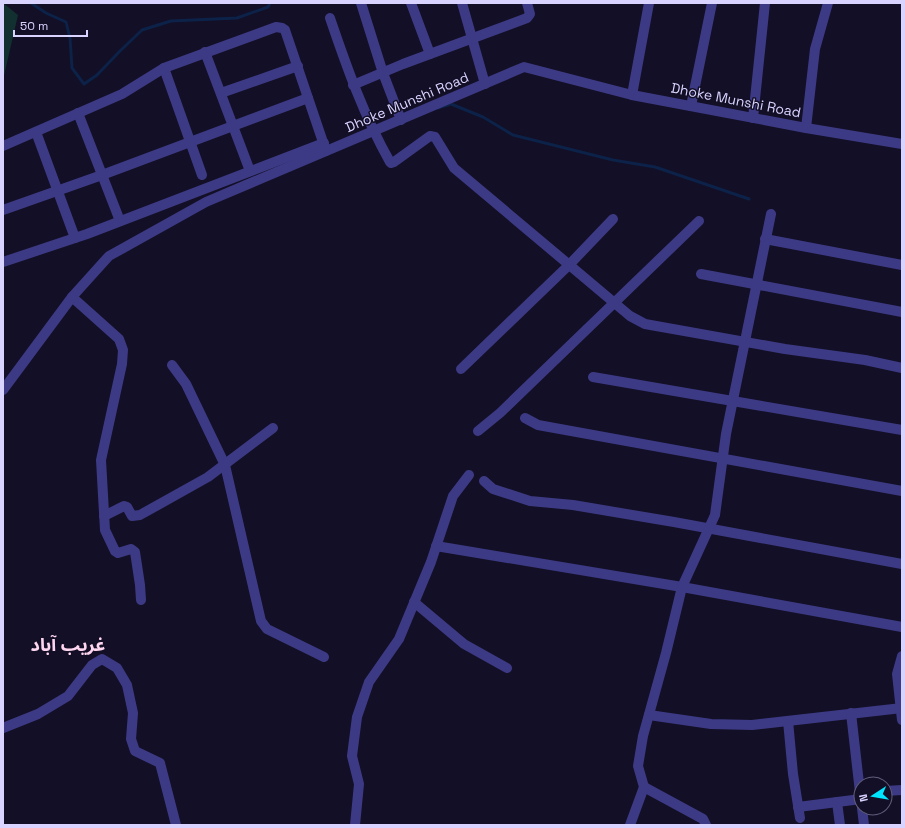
<svg xmlns="http://www.w3.org/2000/svg" width="905" height="828" viewBox="0 0 905 828" font-family="'Space Grotesk','Noto Sans Arabic',sans-serif">
<style>
.park{fill:#12302f}
.lines{fill:none;stroke-linecap:round;stroke-linejoin:round}
.stream{stroke:#0c2248;stroke-width:3}
.minor{stroke:#3d3a85;stroke-width:10}
.tertiary{stroke:#3d3a85;stroke-width:10}
.labels{text-anchor:middle;dominant-baseline:central;stroke-width:3;stroke-linejoin:round;paint-order:stroke}
.street-label{font-size:14px;fill:#d9d4ff;stroke:#130f26}
.district-label{font-size:18px;font-weight:bold;fill:#ffd6f0;stroke:#130f26}
</style>
<rect width="100%" height="100%" fill="#130f26"/>
<!-- park -->
<polygon class="park" points="3,3 18,15 3,80"/>
<g class="lines">
<!-- stream -->
<g class="stream">
<polyline points="31,3 46,13 66,22 70,38 72,68 84,84 97,75 120,51 142,30 171,21 237,18 268,7 270,3"/>
<polyline points="438,108 451,104 483,117 513,135 613,160 655,167 749,199"/>
</g>
<!-- minor -->
<g class="minor">
<polyline points="361,3 383,73 401,120"/>
<polyline points="411,3 430,54"/>
<polyline points="462,3 485,84"/>
<path d="M 330,18 C 347,68 364,116 390,162 L 391,163 L 394,162 L 430,136 L 435,137 L 454,168 L 630,316 L 645,324 L 785,349 L 865,360 L 902,368"/>
<polyline points="205,52 250,171"/>
<polyline points="164,68 202,175"/>
<polyline points="353,85 403,64 527,18 530,14 527,3"/>
<polyline points="221,93 298,66"/>
<polyline points="632,95 649,3"/>
<polyline points="691,106 712,3"/>
<polyline points="78,113 120,221"/>
<polyline points="753,118 765,3"/>
<polyline points="806,128 815,49 828,3"/>
<polyline points="36,132 75,238"/>
<polyline points="3,146 122,94 164,68 276,27 282,28 285,30 326,151"/>
<polyline points="3,210 102,175 308,98"/>
<polyline points="765,239 902,265"/>
<polyline points="3,262 87,234 324,143"/>
<polyline points="701,274 902,312"/>
<polyline points="72,297 119,339 123,350 122,364 101,460 105,530 115,551 118,553 131,549 135,552 140,585 141,600"/>
<polyline points="172,365 186,384 225,465 261,621 267,629 324,657"/>
<polyline points="461,369 569,265 613,219"/>
<polyline points="593,377 902,430"/>
<polyline points="525,418 538,425 902,491"/>
<polyline points="478,431 500,413 699,221"/>
<polyline points="484,481 493,489 530,501 573,505 674,522 902,564"/>
<polyline points="104,516 124,506 127,507 132,516 140,515 208,477 273,428"/>
<polyline points="436,546 682,587 902,627"/>
<polyline points="414,602 464,644 507,668"/>
<polyline points="902,656 897,674 902,720"/>
<polyline points="851,713 861,801"/>
<polyline points="649,715 711,724 752,725 902,708"/>
<polyline points="788,721 793,774 800,818"/>
<polyline points="3,728 38,714 68,696 92,665 102,659 117,668 127,685 133,713 131,739 135,751 160,763 176,825"/>
<polyline points="644,787 703,819 706,825"/>
<polyline points="885,791 902,790"/>
<polyline points="837,802 840,825"/>
<polyline points="798,807 861,799"/>
<polyline points="862,808 864,825"/>
<polyline points="355,825 359,784 352,756 357,717 369,682 399,639 431,562 453,496 469,475"/>
<polyline points="630,825 644,787 638,766 643,736 666,653 682,587 715,515 726,434 771,214"/>
</g>
<!-- tertiary -->
<polyline class="tertiary" points="3,390 72,297 109,256 206,202 524,67 632,95 806,128 902,144"/>
</g>
<g class="labels">
<!-- street labels -->
<g class="street-label">
<text transform="translate(736 100) rotate(11)">Dhoke Munshi Road</text>
<text transform="translate(407 102) rotate(-23)">Dhoke Munshi Road</text>
</g>
<!-- district labels -->
<g class="district-label">
<text x="68" y="644">غریب آباد</text>
</g>
</g>
<!-- border -->
<rect width="905" height="828" fill="none" stroke="#d9d4ff" stroke-width="8"/>
<!-- north arrow -->
<g transform="translate(873 796) rotate(258)"><circle r="19" fill="#130f26" stroke="#625e7d"/>
<path d="M0-3L7 15L0 10L-7 15Z" fill="#00e5ff"/>
<text y="-6" font-size="11" font-weight="bold" text-anchor="middle" fill="#d9d4ff">N</text>
</g>
<!-- scale -->
<path d="M14 30v6h73v-6" fill="none" stroke="#d9d4ff" stroke-width="2"/>
<text x="20" y="30" font-size="12" fill="#d9d4ff" stroke="#130f26" stroke-width="3" paint-order="stroke">50 m</text>
</svg>
